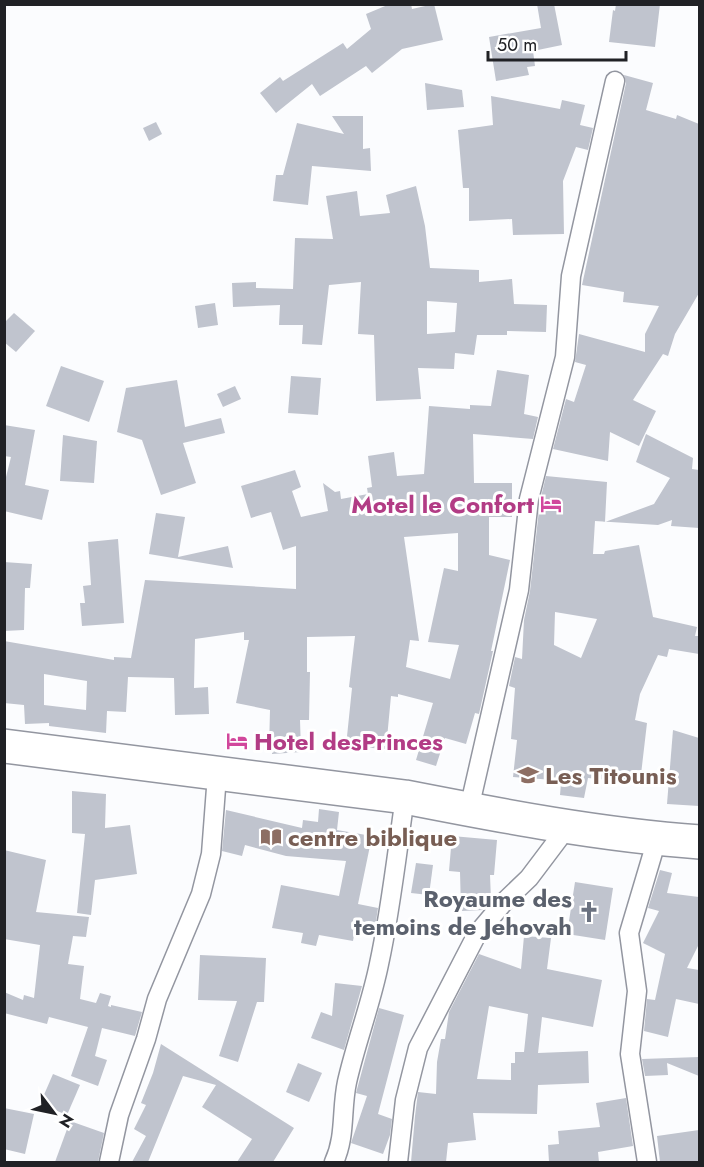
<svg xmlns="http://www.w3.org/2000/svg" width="704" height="1167" viewBox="0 0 704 1167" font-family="Jost,sans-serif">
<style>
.building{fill:#c0c4ce;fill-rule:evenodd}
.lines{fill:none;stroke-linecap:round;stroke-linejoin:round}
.street-casing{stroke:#9396a0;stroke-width:21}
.highway-casing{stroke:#9396a0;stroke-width:36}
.street{stroke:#fff;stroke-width:18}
.highway{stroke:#fff;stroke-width:33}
.labels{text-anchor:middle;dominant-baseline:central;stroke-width:6;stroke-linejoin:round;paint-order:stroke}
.hotel-label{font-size:24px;font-weight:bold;fill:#b23c85;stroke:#fff;text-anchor:end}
.education-label{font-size:24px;font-weight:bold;fill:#785e54;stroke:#fff;text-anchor:start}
.worship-label{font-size:24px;font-weight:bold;fill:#5b616d;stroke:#fff;text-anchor:end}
</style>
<rect width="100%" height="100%" fill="#fbfcfe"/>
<!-- building -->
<g class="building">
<polygon points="390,4 411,4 412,9 434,4 443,40 402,49 372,73 366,66 320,96 312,84 276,113 260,93 280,77 283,81 343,43 347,49 371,29 366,14"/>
<polygon points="537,4 554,4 562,45 533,51 535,66 527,67 529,75 496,81 489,37 541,28"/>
<polygon points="616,4 660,4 655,47 609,42 613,10 615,11"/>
<polygon points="624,75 653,83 646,110 676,119 677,115 699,124 699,293 675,334 668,356 663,354 633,400 656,411 639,446 610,432 608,461 553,449 566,399 574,402 586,365 575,362 579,334 645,352 645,334 659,306 623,302 624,292 582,285 626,83"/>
<polygon points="425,83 462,90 464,107 427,110"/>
<polygon points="491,96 560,109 562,100 585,105 580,125 593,128 588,150 576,147 563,181 564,234 513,235 512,219 469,221 469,188 463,188 458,130 493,125"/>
<polygon points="332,116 363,116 363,149 370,148 371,171 312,166 308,205 273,201 276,175 283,175 297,123 344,134"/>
<polygon points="156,122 162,134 149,141 143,128"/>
<path d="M 416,186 L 425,226 L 430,268 L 479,270 L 479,282 L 512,279 L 514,304 L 547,305 L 546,332 L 507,331 L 507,335 L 477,335 L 474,355 L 455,353 L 454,369 L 418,368 L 421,399 L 376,401 L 374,335 L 358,334 L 361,282 L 329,285 L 322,345 L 302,344 L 303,325 L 279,325 L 280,305 L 233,307 L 232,283 L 256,282 L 256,288 L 293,289 L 295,238 L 333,239 L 326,196 L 357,191 L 360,216 L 390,213 L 386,195 ZM 427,301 L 457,303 L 455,332 L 427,334 Z"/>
<polygon points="215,303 218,325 198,328 195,306"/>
<polygon points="14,313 35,331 16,352 4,342 4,323"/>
<polygon points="61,366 104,381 89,422 46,406"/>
<path d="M 497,370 L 529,375 L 524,414 L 538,417 L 533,439 L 473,434 L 474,483 L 512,483 L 512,517 L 489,517 L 489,555 L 510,560 L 491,651 L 493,651 L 479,714 L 475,713 L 466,744 L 445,738 L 436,766 L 416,760 L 433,703 L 398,694 L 398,697 L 391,696 L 386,749 L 346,746 L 352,688 L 349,687 L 355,636 L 307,637 L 307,672 L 310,672 L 309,720 L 300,720 L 301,752 L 272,754 L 272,748 L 269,749 L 270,710 L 236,703 L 249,640 L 244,640 L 244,632 L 195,639 L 194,688 L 208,687 L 209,714 L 175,715 L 174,678 L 128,677 L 126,712 L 107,711 L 106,733 L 49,726 L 49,723 L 25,724 L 24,705 L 4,703 L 4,641 L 114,660 L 114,657 L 131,658 L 145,580 L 296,589 L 296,546 L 283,550 L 271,512 L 251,518 L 241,486 L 295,470 L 301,487 L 292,491 L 301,517 L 328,511 L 323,483 L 335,492 L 340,491 L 341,499 L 368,494 L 367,488 L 372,487 L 368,456 L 394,452 L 397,476 L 424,474 L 429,406 L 470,409 L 470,405 L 491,406 ZM 458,533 L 458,571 L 444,568 L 428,642 L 459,645 L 450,679 L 406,667 L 410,640 L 419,641 L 404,537 ZM 44,674 L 87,681 L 86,710 L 44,705 Z"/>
<polygon points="291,376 321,378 318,415 288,413"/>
<polygon points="177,380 185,427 221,418 225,433 183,443 196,483 161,495 142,440 117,432 126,388"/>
<polygon points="235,386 241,399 223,407 217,394"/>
<polygon points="4,425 35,430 25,485 49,490 42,520 4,511 4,485 11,457 4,456"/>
<path d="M 646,434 L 693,458 L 692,469 L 699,470 L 699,528 L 671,526 L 672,520 L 658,525 L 595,521 L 593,554 L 604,554 L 605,551 L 639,545 L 653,617 L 697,627 L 695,636 L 699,636 L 699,654 L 669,649 L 667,657 L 658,655 L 640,694 L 635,720 L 647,723 L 640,783 L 588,778 L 584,798 L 560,795 L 561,783 L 554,782 L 554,780 L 513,777 L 517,740 L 511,739 L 515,688 L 509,686 L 515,657 L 522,659 L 524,620 L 530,591 L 540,501 L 546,476 L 607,482 L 605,522 L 654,504 L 670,478 L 636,462 ZM 555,612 L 597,619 L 581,658 L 554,645 Z"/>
<polygon points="63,435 97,441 94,483 60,481"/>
<polygon points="156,513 185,517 178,557 228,546 233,568 149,554"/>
<polygon points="118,539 124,623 82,626 80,603 85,603 83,586 91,585 88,542"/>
<polygon points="4,562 32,564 30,588 25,588 24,630 4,631"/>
<polygon points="673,730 699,738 699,806 667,804"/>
<polygon points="72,791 106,794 105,828 130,825 137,874 95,880 91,915 77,913 85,834 72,833"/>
<polygon points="319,809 339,812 337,830 372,836 358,904 378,908 375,928 356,924 353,941 319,935 316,946 301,943 303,933 272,928 281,885 339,896 346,861 286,856 245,845 242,856 222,851 226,810 302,828 303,820 318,822"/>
<polygon points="452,836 497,840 494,875 490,875 491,900 483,910 461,911 460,872 449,871"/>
<polygon points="4,850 46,860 36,912 89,917 86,937 73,936 68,964 84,966 80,999 96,1003 100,993 111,996 108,1006 111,1007 111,1005 142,1012 135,1036 102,1028 95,1056 107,1060 98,1086 71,1076 88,1027 49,1017 47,1024 4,1013 4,992 23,1000 24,995 34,998 40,945 4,939"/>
<polygon points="416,863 433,865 429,895 411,893"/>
<polygon points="660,870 672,873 667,893 699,897 699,944 687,968 699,970 699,1004 676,999 668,1037 644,1031 647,999 655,1000 665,954 643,943 659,911 648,908"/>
<polygon points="575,882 613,888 605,940 567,934"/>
<path d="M 524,936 L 551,938 L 547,969 L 602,980 L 593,1027 L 542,1017 L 538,1053 L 588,1051 L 589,1083 L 538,1085 L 537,1114 L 473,1113 L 476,1140 L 448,1143 L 446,1162 L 411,1162 L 415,1116 L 418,1092 L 436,1094 L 437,1062 L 441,1039 L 445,1039 L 449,1012 L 479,954 L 521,969 ZM 489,1006 L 528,1014 L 524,1052 L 515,1052 L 515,1063 L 511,1063 L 511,1080 L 477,1079 Z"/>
<polygon points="200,955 266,958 264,1002 257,1002 238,1062 219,1056 237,1001 198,1000"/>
<polygon points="335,983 362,986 344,1050 311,1038 321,1012 332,1016"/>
<polygon points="379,1008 404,1015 378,1114 392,1119 390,1135 383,1154 351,1143 367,1096 356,1093"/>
<polygon points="161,1044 294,1128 273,1162 237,1162 252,1139 202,1107 216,1085 183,1076 148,1162 132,1162 146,1136 134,1129 146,1105 141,1103 153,1073"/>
<polygon points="699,1057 699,1076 667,1063 668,1075 645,1076 642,1059"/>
<polygon points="298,1063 322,1073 309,1102 286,1092"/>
<polygon points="53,1074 80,1085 67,1115 40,1104"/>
<polygon points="626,1098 633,1146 598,1152 599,1162 549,1162 548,1145 559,1144 558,1131 600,1127 596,1103"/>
<polygon points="4,1108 34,1114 25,1154 4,1149"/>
<polygon points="70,1121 104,1133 98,1162 55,1162"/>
<polygon points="699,1130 699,1162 660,1162 657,1136"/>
</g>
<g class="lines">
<defs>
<g id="street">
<polyline points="469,809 519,590 529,499 565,357 571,276 615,81"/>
<polyline points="109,1162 119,1115 146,1039 157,999 201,894 211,854 217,775"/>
<path d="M 334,1162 C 346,1136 341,1110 347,1082 C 356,1042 371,1004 379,964 C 391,909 397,852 405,797"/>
<polyline points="398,1162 405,1100 418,1048 477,934 504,902 529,878 569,825"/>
<polyline points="647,1162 630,1054 637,991 629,933 657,839"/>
</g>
<path id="highway" d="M 4,746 L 405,797 C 502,816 601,835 700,842"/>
</defs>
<!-- street casing -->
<use href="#street" class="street-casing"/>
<!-- highway casing -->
<use href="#highway" class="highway-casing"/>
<!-- street -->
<use href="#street" class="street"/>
<!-- highway -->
<use href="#highway" class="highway"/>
</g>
<!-- icons -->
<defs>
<symbol id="hotel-bare" viewBox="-9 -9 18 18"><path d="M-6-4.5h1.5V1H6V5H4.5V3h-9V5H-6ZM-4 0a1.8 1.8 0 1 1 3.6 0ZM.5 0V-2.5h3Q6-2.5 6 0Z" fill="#d1479c" stroke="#fff" stroke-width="2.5" paint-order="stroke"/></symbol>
<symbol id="school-bare" viewBox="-9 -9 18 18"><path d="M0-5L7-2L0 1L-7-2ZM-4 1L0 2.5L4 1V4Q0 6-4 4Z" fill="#8d6e63" stroke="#fff" stroke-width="2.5" paint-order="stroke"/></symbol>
<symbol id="library-bare" viewBox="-9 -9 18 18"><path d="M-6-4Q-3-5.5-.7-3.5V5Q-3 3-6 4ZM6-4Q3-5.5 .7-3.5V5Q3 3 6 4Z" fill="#8d6e63" stroke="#fff" stroke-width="2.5" paint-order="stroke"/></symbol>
<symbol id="church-bare" viewBox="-9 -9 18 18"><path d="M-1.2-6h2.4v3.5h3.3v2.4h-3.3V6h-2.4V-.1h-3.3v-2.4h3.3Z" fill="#6b7280" stroke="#fff" stroke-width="2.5" paint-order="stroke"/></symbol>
</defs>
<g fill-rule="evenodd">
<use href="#hotel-bare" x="536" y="489" width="30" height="30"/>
<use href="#hotel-bare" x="222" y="726" width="30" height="30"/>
<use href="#school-bare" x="513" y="760" width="30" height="30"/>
<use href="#library-bare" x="256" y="822" width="30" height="30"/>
<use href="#church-bare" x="574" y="897" width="30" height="30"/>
</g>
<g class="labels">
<!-- hotel labels -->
<g class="hotel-label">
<text x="534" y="504">Motel le Confort</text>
<text x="254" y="741" text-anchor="start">Hotel desPrinces</text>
</g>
<!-- education labels -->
<g class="education-label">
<text x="545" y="775">Les Titounis</text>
<text x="288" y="837">centre biblique</text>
</g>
<!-- worship labels -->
<g class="worship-label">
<text x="572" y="898">Royaume des<tspan x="572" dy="28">temoins de Jehovah</tspan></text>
</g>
</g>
<!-- border -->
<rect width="704" height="1167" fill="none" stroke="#202125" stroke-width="12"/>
<!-- north arrow -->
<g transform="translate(54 1113) rotate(122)" stroke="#ffffff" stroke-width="4.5" paint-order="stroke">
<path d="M0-4.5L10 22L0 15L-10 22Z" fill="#202125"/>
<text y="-9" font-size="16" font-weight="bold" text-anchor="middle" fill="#202125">N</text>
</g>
<!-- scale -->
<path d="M488 51v9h138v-9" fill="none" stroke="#202125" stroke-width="3"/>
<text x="497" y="51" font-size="18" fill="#202125" stroke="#ffffff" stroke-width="4.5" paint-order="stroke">50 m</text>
</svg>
